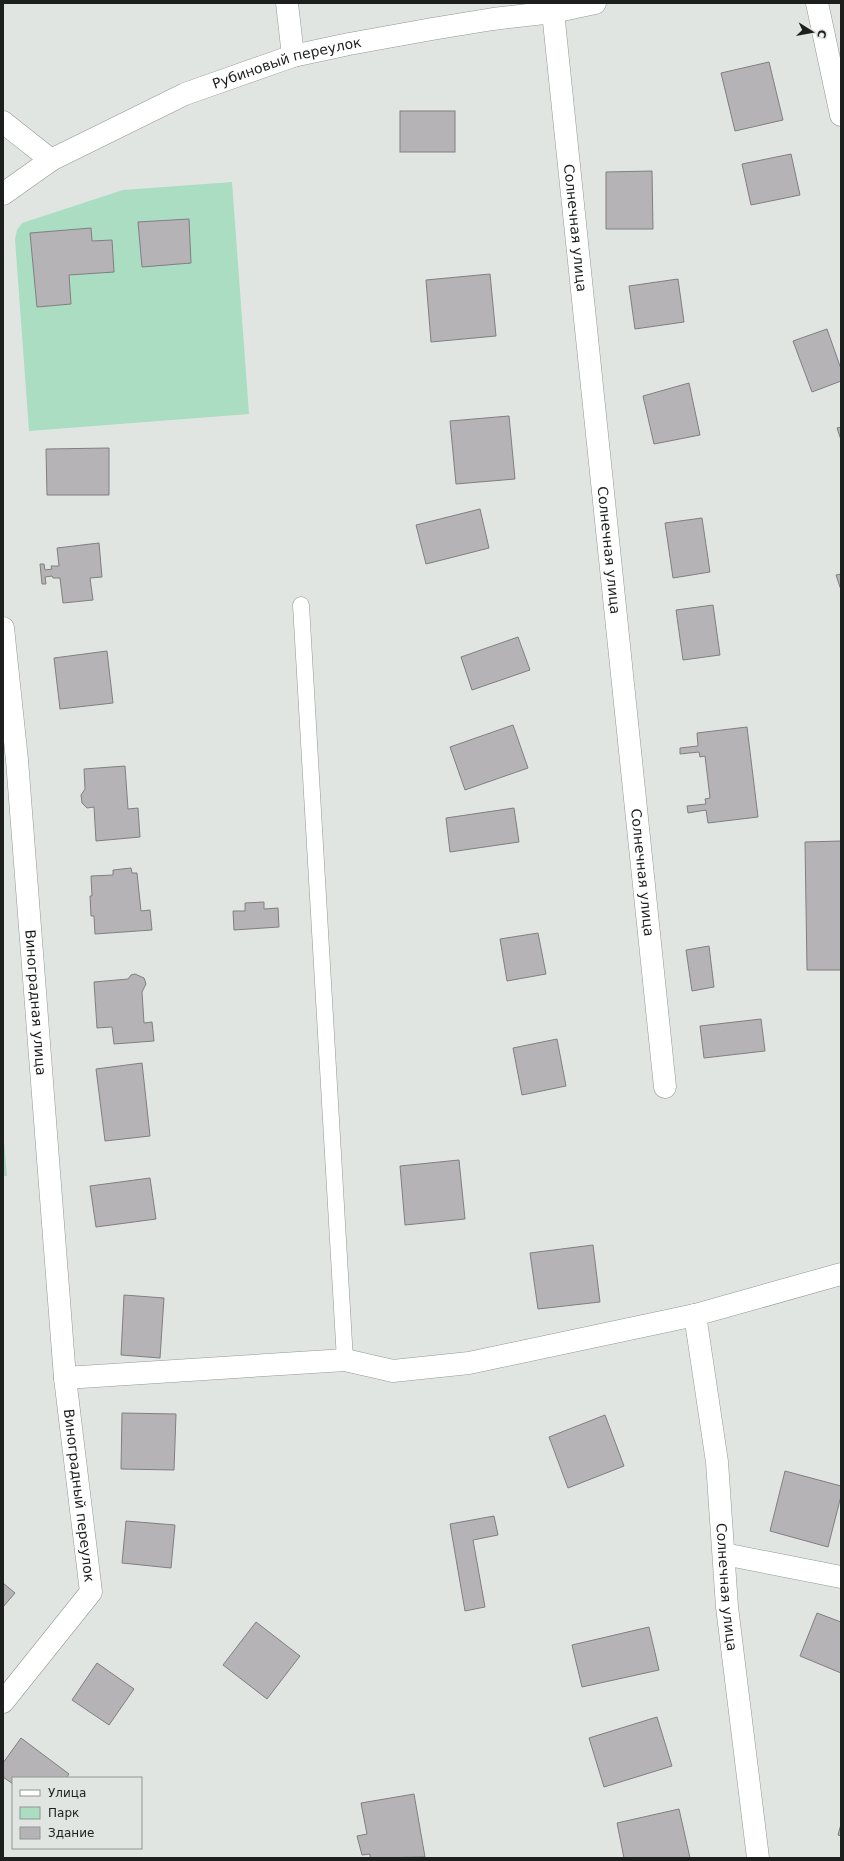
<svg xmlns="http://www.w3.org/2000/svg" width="844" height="1861" viewBox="0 0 844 1861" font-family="'DejaVu Sans',sans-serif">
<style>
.green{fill:#aaddc1}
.building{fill:#b6b3b7;stroke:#817e82}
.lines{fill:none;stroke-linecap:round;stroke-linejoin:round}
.service-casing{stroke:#939895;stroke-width:17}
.minor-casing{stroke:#939895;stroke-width:23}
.service{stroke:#fff;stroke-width:16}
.minor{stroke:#fff;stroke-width:22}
.labels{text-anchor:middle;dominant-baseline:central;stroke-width:4;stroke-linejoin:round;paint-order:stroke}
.street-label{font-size:14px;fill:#1d1f1e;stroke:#e0e5e2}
</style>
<rect width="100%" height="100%" fill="#e0e5e2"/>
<!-- green -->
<g class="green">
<polygon points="232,182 249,414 29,431 15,239 17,230 22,223 123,190"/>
<polygon points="3,1130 7,1176 3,1176"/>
</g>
<!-- building -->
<g class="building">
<polygon points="769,62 783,120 735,131 721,73"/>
<rect x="400" y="111" width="55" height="41"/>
<polygon points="791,154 800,195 751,205 742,164"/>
<polygon points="652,171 653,229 606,229 606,172"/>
<polygon points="189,219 191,263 142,267 138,222"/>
<polygon points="91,228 92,241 112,240 114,272 69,275 71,304 37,307 30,233"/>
<polygon points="490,274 496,336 431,342 426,280"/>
<polygon points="678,279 684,322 635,329 629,286"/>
<polygon points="827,329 841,369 841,381 812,392 793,341"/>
<polygon points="689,383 700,435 654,444 643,396"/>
<polygon points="509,416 515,479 456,484 450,421"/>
<polygon points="841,427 841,440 837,428"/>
<polygon points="109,448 109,495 47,495 46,449"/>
<polygon points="480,509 489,548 426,564 416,525"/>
<polygon points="702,518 710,572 673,578 665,523"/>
<polygon points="99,543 102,577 90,578 93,600 63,603 60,578 53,578 52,576 45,577 46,584 42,584 40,564 44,564 45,570 52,569 51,566 59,566 57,548"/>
<polygon points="841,574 841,590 836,575"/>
<polygon points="713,605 720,655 683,660 676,610"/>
<polygon points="518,637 530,670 472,690 461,657"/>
<polygon points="107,651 113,703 60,709 54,658"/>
<polygon points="513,725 528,768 465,790 450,747"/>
<polygon points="747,727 758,817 708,823 706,810 688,813 687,806 706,804 705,799 710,798 705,756 700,757 699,752 680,754 680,748 698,746 697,733"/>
<polygon points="125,766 128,809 138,808 140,837 96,841 94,807 87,808 82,803 81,795 85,789 84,769"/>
<polygon points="514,808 519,842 450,852 446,818"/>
<polygon points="841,841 841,970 807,970 805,842"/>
<polygon points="131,868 132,873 137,873 141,911 150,910 152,930 95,934 94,916 91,916 90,896 92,896 91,876 113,875 113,870"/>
<polygon points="264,902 264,909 278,908 279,927 234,930 233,911 245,911 245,903"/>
<polygon points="538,933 546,974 507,981 500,939"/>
<polygon points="709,946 714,987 692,991 686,950"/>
<polygon points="135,974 144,978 146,984 142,992 144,1023 152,1022 154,1041 114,1044 112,1027 97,1028 94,982 128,979 131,975"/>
<polygon points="761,1019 765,1051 704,1058 700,1026"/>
<polygon points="557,1039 566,1086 522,1095 513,1048"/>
<polygon points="142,1063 150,1136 105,1141 96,1069"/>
<polygon points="459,1160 465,1219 405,1225 400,1166"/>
<polygon points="150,1178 156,1219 96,1227 90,1186"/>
<polygon points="593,1245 600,1302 538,1309 530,1253"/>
<polygon points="124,1295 164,1298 160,1358 121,1355"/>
<polygon points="122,1413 176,1414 174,1470 121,1469"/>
<polygon points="605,1415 624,1466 568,1488 549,1437"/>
<polygon points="785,1471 841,1486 841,1496 828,1547 770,1531"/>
<polygon points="494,1516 498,1535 473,1540 485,1607 465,1611 450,1524"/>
<polygon points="126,1521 175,1525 171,1568 122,1563"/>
<polygon points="3,1583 15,1593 3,1607"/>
<polygon points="817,1613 841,1622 841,1673 800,1656"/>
<polygon points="256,1622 300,1656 267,1699 223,1665"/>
<polygon points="649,1627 659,1670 582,1687 572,1645"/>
<polygon points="97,1663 134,1689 109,1725 72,1700"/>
<polygon points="657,1717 672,1766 604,1787 589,1738"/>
<polygon points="21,1738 69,1774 66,1778 13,1778 13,1784 3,1777 3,1763"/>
<polygon points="414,1794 425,1857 370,1858 370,1854 362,1855 357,1836 367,1834 361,1803"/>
<polygon points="679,1809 690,1858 624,1858 617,1823"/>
<polygon points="841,1824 841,1836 838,1835"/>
</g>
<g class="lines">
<defs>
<polyline id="service" points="301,605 345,1360"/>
<g id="minor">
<polyline points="287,3 293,56"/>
<polyline points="817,3 841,115"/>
<path id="s1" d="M 553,12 L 665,1087"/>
<polyline points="3,122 51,160"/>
<path id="s2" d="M 3,194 L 51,160 L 185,94 L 293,56 L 349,44 L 432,29 L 493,19 L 553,12 L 595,3"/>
<path id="s3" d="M 3,628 L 17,760 L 65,1378 L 91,1592 L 3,1702"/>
<path id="s4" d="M 695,1315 L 717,1462 L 727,1607 L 758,1858"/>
<polyline points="65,1378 345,1360 393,1371 469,1363 695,1315 841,1274"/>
<polyline points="724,1554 841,1577"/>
</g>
</defs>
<!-- service casing -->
<use href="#service" class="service-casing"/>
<!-- minor casing -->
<use href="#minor" class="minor-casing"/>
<!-- service -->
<use href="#service" class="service"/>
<!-- minor -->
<use href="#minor" class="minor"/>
</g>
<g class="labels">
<!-- street labels -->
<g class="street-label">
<text stroke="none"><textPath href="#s2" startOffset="315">Рубиновый переулок</textPath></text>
<text stroke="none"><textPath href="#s1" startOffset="217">Солнечная улица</textPath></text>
<text stroke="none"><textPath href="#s1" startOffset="541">Солнечная улица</textPath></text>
<text stroke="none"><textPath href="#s1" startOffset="865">Солнечная улица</textPath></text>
<text stroke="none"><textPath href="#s3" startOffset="376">Виноградная улица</textPath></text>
<text stroke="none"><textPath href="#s3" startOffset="871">Виноградный переулок</textPath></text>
<text stroke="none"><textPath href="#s4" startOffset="274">Солнечная улица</textPath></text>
</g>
</g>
<!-- border -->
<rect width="844" height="1861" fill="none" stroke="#1d1f1e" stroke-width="8"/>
<!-- legend -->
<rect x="12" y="1777" width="130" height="72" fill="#e0e5e2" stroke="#929694"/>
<rect x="20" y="1790" width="20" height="6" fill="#ffffff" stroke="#929694"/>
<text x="48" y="1797" font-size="12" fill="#1d1f1e">Улица</text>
<rect x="20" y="1807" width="20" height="12" fill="#aaddc1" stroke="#929694"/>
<text x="48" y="1817" font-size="12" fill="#1d1f1e">Парк</text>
<rect x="20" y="1827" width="20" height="12" fill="#b6b3b7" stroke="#929694"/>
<text x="48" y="1837" font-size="12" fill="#1d1f1e">Здание</text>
<!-- north arrow -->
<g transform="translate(812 32) rotate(101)" stroke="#e0e5e2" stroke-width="3" paint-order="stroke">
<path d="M0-3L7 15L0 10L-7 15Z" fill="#1d1f1e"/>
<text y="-6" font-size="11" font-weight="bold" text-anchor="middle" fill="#1d1f1e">С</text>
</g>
</svg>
